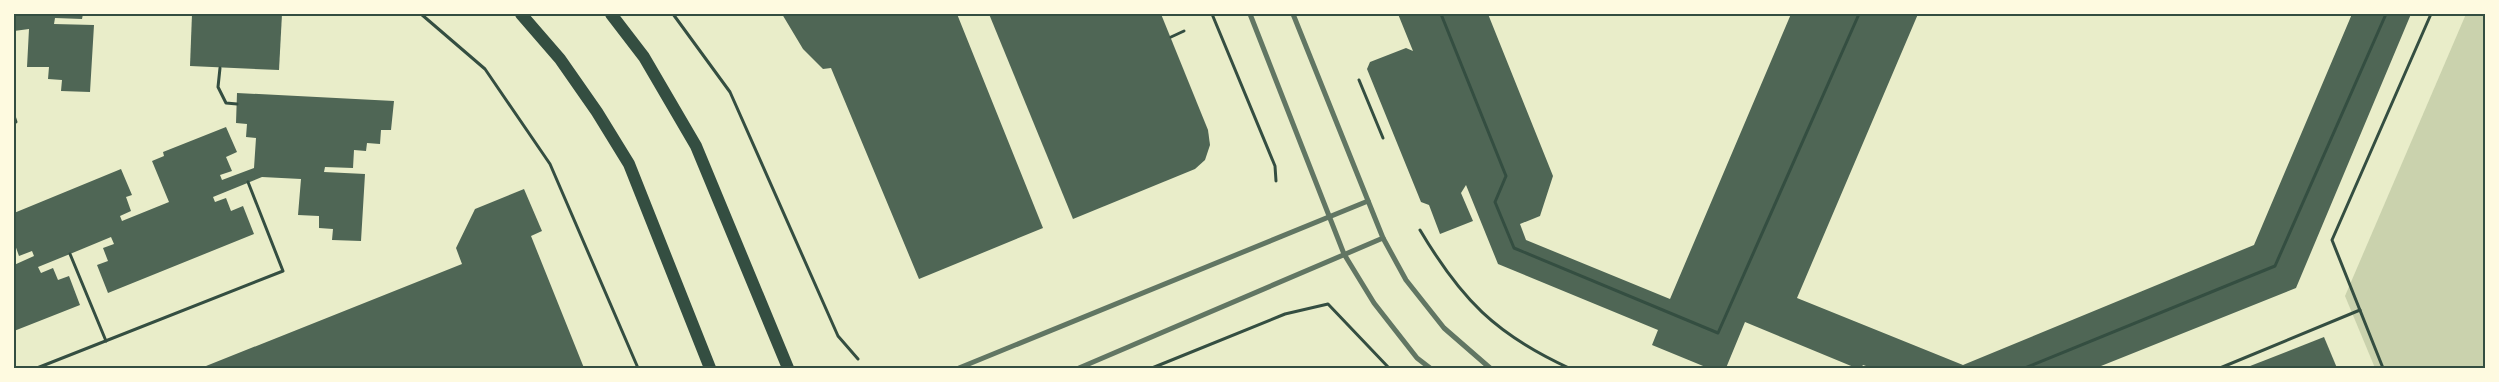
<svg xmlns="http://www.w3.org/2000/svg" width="2499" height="382" viewBox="0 0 2499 382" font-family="Figtree,sans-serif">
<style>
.green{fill:#cad2ad}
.building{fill:#4f6655}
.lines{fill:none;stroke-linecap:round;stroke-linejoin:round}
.path{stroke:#344e41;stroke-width:3}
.minor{stroke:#617663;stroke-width:5}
.primary{stroke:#344e41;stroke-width:12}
.neatline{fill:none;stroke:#344e41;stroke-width:2}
</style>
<rect width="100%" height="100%" fill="#e9edc9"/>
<!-- green -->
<polygon class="green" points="2466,14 2485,14 2485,368 2375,368 2345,296"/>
<!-- building -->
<g class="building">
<polygon points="14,14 83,14 82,19 55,18 54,24 94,25 90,92 61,91 62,80 48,79 49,67 27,67 29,29 14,31"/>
<polygon points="192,14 282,14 279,70 190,66"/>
<polygon points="782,14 957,14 1043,228 919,279 831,68 823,69 803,49"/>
<polygon points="989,14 1161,14 1208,130 1210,145 1205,160 1195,169 1073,219"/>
<polygon points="1398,14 1488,14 1553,176 1540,216 1520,224 1526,240 1670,299 1791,14 1918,14 1797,298 1963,365 2254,245 2352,14 2411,14 2296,288 2096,368 1872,368 1863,365 1861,368 1856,368 1745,322 1726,368 1708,368 1652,345 1658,330 1498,264 1466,185 1461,193 1473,221 1440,234 1429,205 1421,202 1367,69 1370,62 1406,48 1413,51"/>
<polygon points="237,93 394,101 391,130 381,130 380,144 367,143 366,151 354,150 353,168 325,167 324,172 365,174 361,241 332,240 333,229 319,228 319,216 298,215 301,179 262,177 213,197 215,202 226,198 231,211 243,206 254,234 108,293 97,265 108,261 103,248 114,244 111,237 70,254 38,267 41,273 53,268 58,280 69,276 80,305 14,331 14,265 34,256 32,251 19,256 14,242 14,213 121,169 132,195 126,197 131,211 120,216 122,221 169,202 152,161 164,156 163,152 226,127 237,152 226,157 232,171 220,175 222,180 254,168 256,138 246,137 247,124 236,123"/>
<polygon points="524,189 542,231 531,236 584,368 201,368 462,264 456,248 475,209"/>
<polygon points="2324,337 2337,368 2245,368"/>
</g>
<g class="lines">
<!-- path -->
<g class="path">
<polyline points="421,14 485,69 550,164 638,368"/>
<polyline points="673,14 730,92 838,336 858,359"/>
<polyline points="1212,14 1275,166 1276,181"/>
<polyline points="1441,14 1506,176 1495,202 1514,248 1718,333 1859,14"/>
<polyline points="1171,37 1184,31"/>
<polyline points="220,68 218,87 226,103 237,104"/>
<polyline points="1359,80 1383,138"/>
<polyline points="14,116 16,122 14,123"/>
<path d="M 1420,230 C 1461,299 1495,334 1569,368"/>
<polyline points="70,254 106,341"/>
<polyline points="37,368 283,271 248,182"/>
<polyline points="1152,368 1285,314 1328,304 1389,368"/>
<polyline points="2025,368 2275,266 2386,14"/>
<polyline points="2220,368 2360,310"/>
<polyline points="2383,368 2332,240 2431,14"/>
</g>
<!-- minor -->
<g class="minor">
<polyline points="1250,14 1344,254 1374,303 1417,358 1430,368"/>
<polyline points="1293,14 1383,238 1406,280 1444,328 1490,368"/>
<polyline points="959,368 1368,201"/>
<polyline points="1079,368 1383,238"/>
</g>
<!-- primary -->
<g class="primary">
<polyline points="521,14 560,59 597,112 629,164 710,368"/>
<polyline points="611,14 644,57 696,146 788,368"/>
</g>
</g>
<!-- border -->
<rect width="2499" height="382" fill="none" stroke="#fefae0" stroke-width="30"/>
<rect x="15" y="15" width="2469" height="352" class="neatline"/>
</svg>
